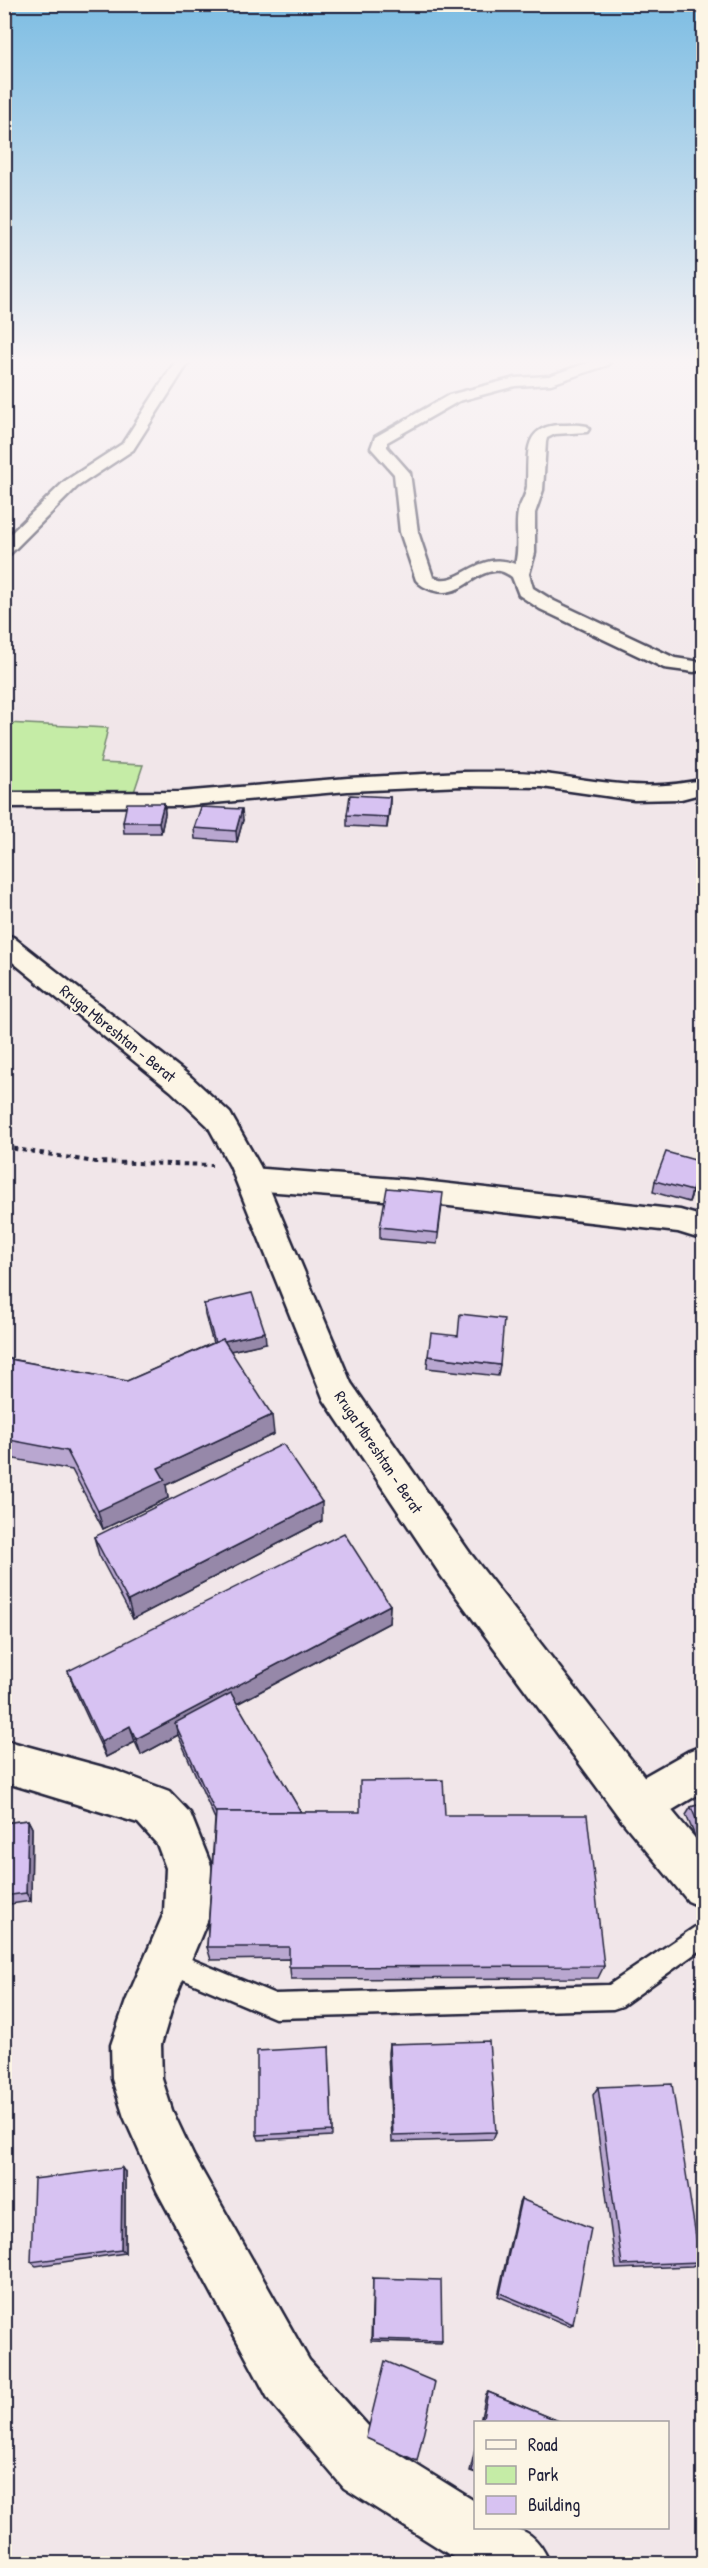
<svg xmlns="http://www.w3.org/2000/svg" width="708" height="2568" viewBox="0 0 708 2568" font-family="'Patrick Hand',sans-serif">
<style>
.green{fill:#c5eca6;stroke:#748770;stroke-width:1.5}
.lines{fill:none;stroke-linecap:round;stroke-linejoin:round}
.service-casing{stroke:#22223b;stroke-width:5}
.minor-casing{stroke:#22223b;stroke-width:5}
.tertiary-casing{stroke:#22223b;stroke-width:5}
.path{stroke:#22223b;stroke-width:4;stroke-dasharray:4.5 4.5;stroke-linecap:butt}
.service{fill:#fcf5e5;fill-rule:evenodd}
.minor{fill:#fcf5e5;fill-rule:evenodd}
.tertiary{fill:#fcf5e5;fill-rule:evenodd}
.wall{fill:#b9a7d0;stroke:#22223b;stroke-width:1.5}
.shaded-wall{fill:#9688a9;stroke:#22223b;stroke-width:1.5}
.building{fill:#d7c2f2;stroke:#22223b;stroke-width:1.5}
.labels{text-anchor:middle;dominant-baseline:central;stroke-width:4.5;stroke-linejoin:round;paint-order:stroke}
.street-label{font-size:16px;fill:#22223b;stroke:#fcf5e5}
</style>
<rect width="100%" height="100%" fill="#f1e6e9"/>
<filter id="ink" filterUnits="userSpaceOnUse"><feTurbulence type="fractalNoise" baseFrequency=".0167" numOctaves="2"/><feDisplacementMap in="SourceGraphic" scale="12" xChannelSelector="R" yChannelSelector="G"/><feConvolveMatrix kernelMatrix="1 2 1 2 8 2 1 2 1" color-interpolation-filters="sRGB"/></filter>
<g filter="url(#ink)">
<!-- green -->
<polygon class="green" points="5,723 108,728 100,763 143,765 133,795 5,794"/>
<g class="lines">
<defs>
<polygon id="service" points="704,1921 704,1947 622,2006 613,2009 275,2018 159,1969 155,1961 159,1953 167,1949 275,1994 609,1985"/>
<g id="minor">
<path d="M 590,362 L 610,362 L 608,365 L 551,384 L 515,386 L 459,401 L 387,442 L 387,447 L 410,473 L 418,532 L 433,577 C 461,589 476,549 515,564 C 520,547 515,529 518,512 C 520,503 526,496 527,486 C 529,458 521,427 559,425 C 568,425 578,424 587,426 L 589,429 L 587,432 L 555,434 L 547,438 L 546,442 L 543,490 L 535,513 L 535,553 L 529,574 L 533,588 L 554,601 L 675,658 L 701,662 L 704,665 L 701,670 L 694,672 L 664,668 L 540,609 L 519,595 L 512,577 C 506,573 501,570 494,571 C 471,573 461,599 432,590 C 426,588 420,585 416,580 L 400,532 L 394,474 L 371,448 L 375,437 L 449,395 L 515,378 L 549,376 Z"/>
<path d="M 462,772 C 489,772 517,771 544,774 C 601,781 647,793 704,779 L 704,793 L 681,799 L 634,800 L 542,787 L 462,786 L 348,791 L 180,806 L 4,807 L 4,793 L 180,792 L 348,778 Z"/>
<polygon points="251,1168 423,1181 680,1210 704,1217 704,1240 678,1232 423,1203 251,1190 240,1187 236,1179 240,1171"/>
<path d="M 4,1740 L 114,1770 L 153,1785 L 169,1791 L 190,1813 L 212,1868 L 210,1914 L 174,2001 L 161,2045 L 162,2079 L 172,2110 L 193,2155 L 309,2360 L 386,2446 L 476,2502 L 476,2528 C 515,2528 533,2523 550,2564 L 464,2564 L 344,2488 L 269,2400 L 157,2191 L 124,2117 L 112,2079 L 111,2045 L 126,2001 L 164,1913 L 166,1868 L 157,1844 L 138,1823 L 4,1782 Z"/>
<polygon points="704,1745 704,1791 654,1821 638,1827 622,1821 616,1805 622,1789 689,1751"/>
</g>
<g id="tertiary">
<polygon points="175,362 189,362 133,450 77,487 10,554 4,555 4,540 65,481 122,444"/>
<polygon points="4,934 13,937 191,1077 230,1113 260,1166 351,1383 470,1553 654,1789 704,1849 704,1908 688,1901 622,1821 442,1577 324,1400 230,1166 208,1126 171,1091 4,955"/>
</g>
</defs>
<!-- service casing -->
<use href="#service" class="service-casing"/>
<!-- minor casing -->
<use href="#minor" class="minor-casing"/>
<!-- tertiary casing -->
<use href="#tertiary" class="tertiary-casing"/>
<!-- path -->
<polyline class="path" points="4,1147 95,1162 212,1165"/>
<!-- service -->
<use href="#service" class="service"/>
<!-- minor -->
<use href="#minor" class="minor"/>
<!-- tertiary -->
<use href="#tertiary" class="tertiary"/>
</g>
<!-- wall -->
<g class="wall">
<polygon points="390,797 387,828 347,826 347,815"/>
<polygon points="164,803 165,814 161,833 124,833 123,822"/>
<polygon points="243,820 237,842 195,839 194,828"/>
<polygon points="699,1174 689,1202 653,1192 655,1181"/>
<polygon points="442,1205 437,1244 380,1239 380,1227"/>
<polygon points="204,1304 266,1343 230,1351 274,1434 166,1485 168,1498 103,1529 72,1470 4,1457 4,1358 127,1381 213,1343 205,1315"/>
<polygon points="428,1356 500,1365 498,1376 427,1368"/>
<polygon points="322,1521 133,1619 99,1555 94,1537"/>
<polygon points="390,1605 389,1623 237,1704 301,1812 445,1815 604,1966 598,1978 291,1979 289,1959 211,1960 207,1947 215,1819 178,1735 141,1755 135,1742 106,1757 74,1688 68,1671"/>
<polygon points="704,1803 704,1857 686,1815 691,1807"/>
<polygon points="28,1820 32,1828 31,1901 4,1905 4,1823"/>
<polygon points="389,2044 496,2132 493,2139 392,2142 388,2053"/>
<polygon points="329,2047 332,2136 259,2140 257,2135"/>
<polygon points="598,2087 700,2262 692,2266 616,2269 593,2095"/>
<polygon points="125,2172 125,2253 36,2266 31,2262"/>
<polygon points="521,2199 573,2324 569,2326 498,2296 519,2203"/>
<polygon points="373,2278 442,2341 441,2343 371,2341"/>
<polygon points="488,2392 561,2422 480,2422 486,2394"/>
<polygon points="476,2445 476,2473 470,2471"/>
</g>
<!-- shaded-wall -->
<g class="shaded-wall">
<polygon points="390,797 390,808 387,828 388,817"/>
<polygon points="164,803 165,814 161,833 159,822"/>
<polygon points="242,809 243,820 237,842 236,831"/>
<polygon points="702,1162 699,1174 689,1202 692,1191"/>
<polygon points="265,1332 266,1343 216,1354 215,1343"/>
<polygon points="272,1415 274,1434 166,1485 168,1498 103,1529 98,1511 158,1468"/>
<polygon points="322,1502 322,1521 133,1619 128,1601"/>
<polygon points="390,1605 389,1623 180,1734 175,1723 178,1735 141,1755 136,1739"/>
<polygon points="130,1726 135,1742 106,1757 101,1742"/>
<polygon points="28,1820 32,1828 31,1901 26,1893"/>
<polygon points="122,2168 125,2172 125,2253 121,2250"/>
</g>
<!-- building -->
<g class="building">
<polygon points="350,795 390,797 388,817 347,815"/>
<polygon points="127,803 164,803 159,822 123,822"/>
<polygon points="201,807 242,809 236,831 194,828"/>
<polygon points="666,1152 702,1162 692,1191 655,1181"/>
<polygon points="387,1188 443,1193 438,1233 380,1227"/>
<polygon points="252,1293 265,1332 224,1341 223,1339 215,1343 204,1304"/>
<polygon points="460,1314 504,1319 500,1365 428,1356 431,1333 458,1336"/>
<polygon points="223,1339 272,1415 158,1468 165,1480 98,1511 67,1451 4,1439 4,1358 127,1381"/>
<polygon points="283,1444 322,1502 128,1601 94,1537"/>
<polygon points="344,1533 390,1605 136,1739 130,1726 101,1742 68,1671"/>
<polygon points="231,1693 301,1812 216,1812 216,1814 175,1723"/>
<polygon points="443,1780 445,1815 587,1815 604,1966 289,1967 289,1947 207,1947 216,1812 360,1812 360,1781"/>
<polygon points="704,1803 704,1838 691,1807"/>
<polygon points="28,1820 26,1893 4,1896 4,1823"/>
<polygon points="489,2041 496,2132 393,2135 389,2044"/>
<polygon points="329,2047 332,2131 257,2135 257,2051"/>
<polygon points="672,2084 700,2262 622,2265 598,2087"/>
<polygon points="122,2168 121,2250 31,2262 34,2179"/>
<polygon points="521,2199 591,2228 573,2324 500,2293"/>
<polygon points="373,2278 441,2280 442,2341 372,2339"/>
<polygon points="385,2361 435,2382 417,2461 366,2438"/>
<polygon points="488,2392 561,2422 482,2422"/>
<polygon points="476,2455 476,2473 472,2471"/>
</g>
</g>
<!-- sky -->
<linearGradient id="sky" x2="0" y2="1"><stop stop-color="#7dbde3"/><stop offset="0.5" stop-color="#f9f4f5"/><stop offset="1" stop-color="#f9f4f5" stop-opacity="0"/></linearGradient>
<rect width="708" height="722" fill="url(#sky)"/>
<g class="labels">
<!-- street labels -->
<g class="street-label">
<text transform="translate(118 1033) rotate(39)">Rruga Mbreshtan - Berat</text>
<text transform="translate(379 1452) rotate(56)">Rruga Mbreshtan - Berat</text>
</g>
</g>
<!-- margin -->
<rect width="708" height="2568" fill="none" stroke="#fcf5e5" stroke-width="24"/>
<rect x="12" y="12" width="684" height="2544" fill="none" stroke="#22223b" stroke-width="2" filter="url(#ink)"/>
<!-- legend -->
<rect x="474" y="2421" width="195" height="108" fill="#fcf5e5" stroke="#a5a1a1" stroke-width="1.5"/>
<rect x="486" y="2440" width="30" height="9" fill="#fcf5e5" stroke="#a5a1a1" stroke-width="1.5"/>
<text x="528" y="2451" font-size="18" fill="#22223b">Road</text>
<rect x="486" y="2466" width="30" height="18" fill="#c5eca6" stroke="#a5a1a1" stroke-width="1.5"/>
<text x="528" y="2481" font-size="18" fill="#22223b">Park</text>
<rect x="486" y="2496" width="30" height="18" fill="#d7c2f2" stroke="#a5a1a1" stroke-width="1.5"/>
<text x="528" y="2511" font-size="18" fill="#22223b">Building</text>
</svg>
